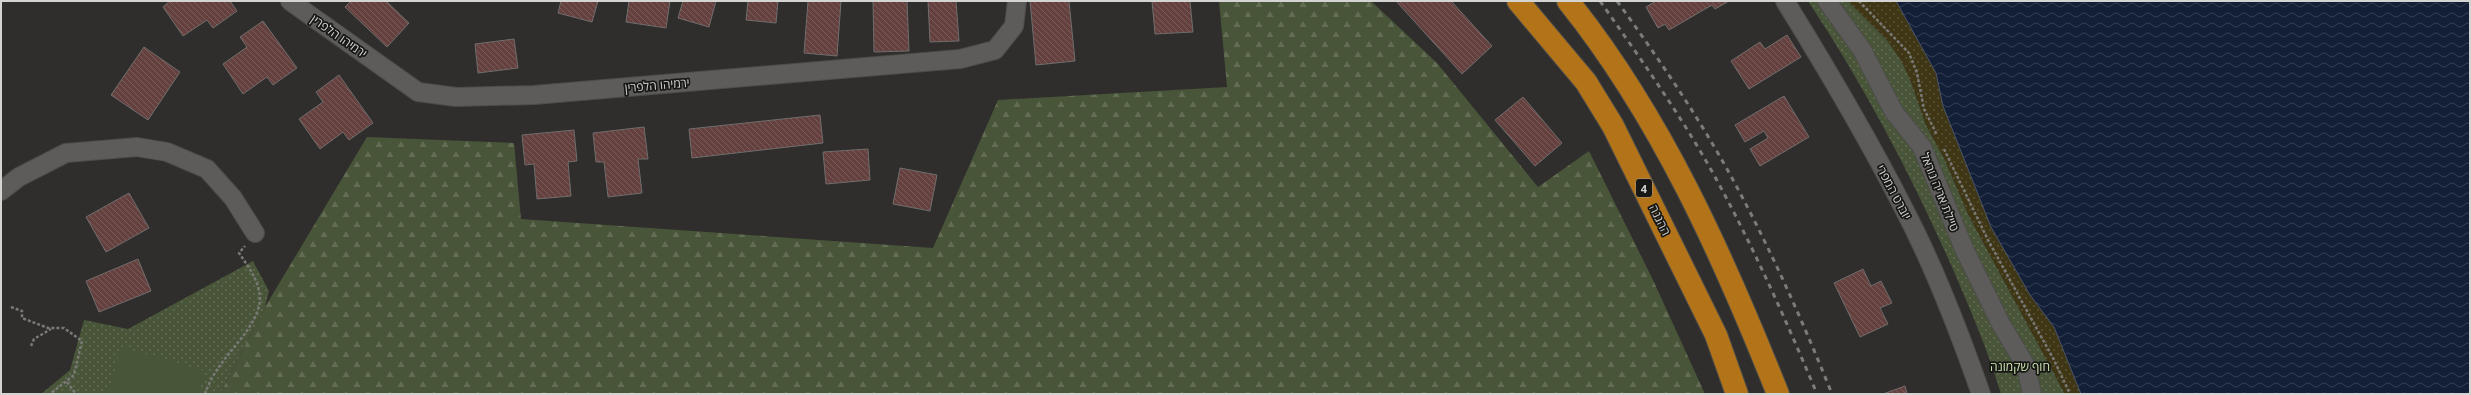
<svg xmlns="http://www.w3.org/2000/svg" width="2471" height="395" viewBox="0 0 2471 395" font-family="'Open Sans',Heebo,sans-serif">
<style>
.green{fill:url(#green-dots)}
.forest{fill:url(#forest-firs)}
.sand{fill:url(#sand-dots)}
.pitch{fill:#485538}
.water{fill:url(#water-waves);stroke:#4c5566}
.building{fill:url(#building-back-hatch);stroke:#706d6d}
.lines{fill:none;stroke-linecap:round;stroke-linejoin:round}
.street-casing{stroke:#4c4c4a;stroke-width:20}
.highway-casing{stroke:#4c4c4a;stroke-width:24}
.path{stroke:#7a7977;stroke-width:2.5;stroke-dasharray:3 2;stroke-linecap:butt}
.street{stroke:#5d5c5a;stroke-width:18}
.highway{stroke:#b37419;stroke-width:22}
.rail{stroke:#7b7b79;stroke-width:3;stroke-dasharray:5 5;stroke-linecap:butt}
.labels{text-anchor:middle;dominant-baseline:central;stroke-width:3.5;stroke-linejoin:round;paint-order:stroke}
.shield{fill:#171716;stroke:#9b9b9a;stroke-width:1}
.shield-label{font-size:11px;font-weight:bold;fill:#d4d4d2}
.street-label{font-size:12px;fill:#d4d4d2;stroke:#171716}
.park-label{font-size:12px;fill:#cce5ac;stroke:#171716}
</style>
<defs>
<pattern id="green-dots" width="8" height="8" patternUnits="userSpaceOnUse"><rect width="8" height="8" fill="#485538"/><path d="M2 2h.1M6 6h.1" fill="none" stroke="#626d54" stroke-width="1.8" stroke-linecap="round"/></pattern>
<pattern id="forest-firs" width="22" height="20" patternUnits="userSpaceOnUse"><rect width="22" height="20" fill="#485538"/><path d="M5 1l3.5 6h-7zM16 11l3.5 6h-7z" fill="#626d54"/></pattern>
<pattern id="sand-dots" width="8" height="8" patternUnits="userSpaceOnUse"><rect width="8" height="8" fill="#3e3615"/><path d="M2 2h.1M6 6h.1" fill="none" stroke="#595236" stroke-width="1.8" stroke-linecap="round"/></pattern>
<pattern id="water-waves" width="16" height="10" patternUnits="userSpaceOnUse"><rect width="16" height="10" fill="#121f37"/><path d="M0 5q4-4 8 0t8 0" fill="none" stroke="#343f53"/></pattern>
<pattern id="building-back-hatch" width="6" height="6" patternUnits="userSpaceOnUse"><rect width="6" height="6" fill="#64413e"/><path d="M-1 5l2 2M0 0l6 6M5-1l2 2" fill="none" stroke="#795c59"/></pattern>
</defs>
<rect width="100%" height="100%" fill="#2f2e2c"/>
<!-- green -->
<g class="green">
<path d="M 1808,1 L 1848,1 L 1887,40 L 1901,60 L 1910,79 L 1926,125 L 1944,158 L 1969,216 L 2065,394 L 2001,394 C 1988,350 1970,309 1952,267 C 1911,175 1864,85 1808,1 Z"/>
<polygon points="253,261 269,291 265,307 220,394 41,394 70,370 84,320 128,329"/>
</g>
<!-- forest -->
<polygon class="forest" points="1219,1 1371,1 1437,63 1538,187 1589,151 1653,280 1705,394 220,394 265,307 367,137 514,143 521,219 933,248 998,100 1227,87"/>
<!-- sand -->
<polygon class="sand" points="1848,1 1896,1 1936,73 1943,106 1991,227 2030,295 2054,327 2081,394 2065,394 1969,216 1944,158 1926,125 1910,79 1901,60 1887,40"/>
<!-- pitch -->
<polygon class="pitch" points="121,347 205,371 198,394 108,394"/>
<!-- water -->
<polygon class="water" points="1896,1 2470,1 2470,394 2081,394 2054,327 2030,295 1991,227 1943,106 1936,73"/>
<!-- building -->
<g class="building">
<polygon points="170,1 230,1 237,11 213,28 207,20 183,36 163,7"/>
<polygon points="351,1 386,1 409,23 387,47 345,7"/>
<polygon points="561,1 598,1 592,22 558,13"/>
<polygon points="629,1 670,1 666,28 626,22"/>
<polygon points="683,1 716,1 709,27 678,18"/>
<polygon points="748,1 778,1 776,23 746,20"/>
<polygon points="808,1 841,1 837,56 804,53"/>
<polygon points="873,1 907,1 909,51 874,52"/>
<polygon points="928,1 956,1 959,41 930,42"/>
<polygon points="1030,1 1069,1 1075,61 1036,65"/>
<polygon points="1152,1 1190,1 1193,32 1155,34"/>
<polygon points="1396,1 1451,1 1492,46 1462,74"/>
<polygon points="1656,1 1729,1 1715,9 1712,5 1669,30 1665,24 1658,28 1646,7"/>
<polygon points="263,21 297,68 273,85 267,77 243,94 223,64 247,47 240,37"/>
<polygon points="1787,35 1801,57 1749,89 1731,61 1760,42 1765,49"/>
<polygon points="514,39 518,68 478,73 475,44"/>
<polygon points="144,47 180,72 148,120 111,95"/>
<polygon points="339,75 373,123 349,140 343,132 320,149 299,119 323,102 316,92"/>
<polygon points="1784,96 1809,137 1760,166 1750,149 1768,138 1764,131 1745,142 1735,125"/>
<polygon points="1523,97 1562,143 1535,166 1495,120"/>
<polygon points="820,115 823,143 692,158 689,129"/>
<polygon points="644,127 648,159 638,159 642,193 608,197 604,162 596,162 593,133"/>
<polygon points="574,130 577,161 568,162 571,196 537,199 534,164 525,165 522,135"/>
<polygon points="868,149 870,180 826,184 823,152"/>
<polygon points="900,168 937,175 930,211 893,204"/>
<polygon points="129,193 149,228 106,252 86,217"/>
<polygon points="138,259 151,291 99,312 86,281"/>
<polygon points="1863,269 1871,286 1881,281 1892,303 1880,308 1888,324 1860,337 1834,283"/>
<polygon points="1905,386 1907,394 1883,394"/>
</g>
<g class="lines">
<defs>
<g id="street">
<polyline points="290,1 418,92 456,97 534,95 960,59 995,50 1014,26 1017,1"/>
<path d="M 1785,1 C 1827,69 1868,138 1904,209 C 1935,268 1959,331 1981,394"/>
<polyline points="1827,1 1862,50 1894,112 1922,147 1965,251 2001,324 2026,366 2032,394"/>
<polyline points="1,191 19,177 66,153 137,147 167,152 207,169 233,198 255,233"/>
</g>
<g id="highway">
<polyline points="1518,1 1586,82 1613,126 1716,335 1737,394"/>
<path d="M 1568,1 C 1661,117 1723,256 1778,394"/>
</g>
</defs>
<!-- street casing -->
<use href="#street" class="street-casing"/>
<!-- highway casing -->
<use href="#highway" class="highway-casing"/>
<!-- path -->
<g class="path">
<polyline points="1859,1 1909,53 1917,73 1924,109 1937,135"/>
<polyline points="1944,149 1988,240 2054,360 2070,394"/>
<polyline points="11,307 22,311 22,318 48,328 64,328 82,341 74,375 50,394"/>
<polyline points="31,346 34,339 51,329"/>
<polyline points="67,382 76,394"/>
<path d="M 205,394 C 208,385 213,375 219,367 C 232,347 266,317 259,291 C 256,276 247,265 239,253 L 245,246"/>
</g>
<!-- street -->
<use href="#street" class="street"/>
<!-- highway -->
<use href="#highway" class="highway"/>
<!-- rail -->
<g class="rail">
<path d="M 1600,1 C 1640,58 1680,114 1714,175 C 1753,246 1786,320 1817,394"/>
<path d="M 1617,1 C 1656,55 1694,110 1727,169 C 1767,241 1801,317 1832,394"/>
</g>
</g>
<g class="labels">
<!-- shield labels -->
<rect class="shield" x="1636" y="179" width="16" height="18" rx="3"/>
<g class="shield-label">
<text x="1644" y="188">4</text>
</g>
<!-- street labels -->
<g class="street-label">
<text transform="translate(339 36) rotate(35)">ירמיהו הלפרין</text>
<text transform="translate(657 85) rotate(-5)">ירמיהו הלפרין</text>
<text transform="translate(1894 192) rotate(62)">יוברט המפרי</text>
<text transform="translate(1940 192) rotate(68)">טיילת אריה גוראל</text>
<text transform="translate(1660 220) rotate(64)">ההגנה</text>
</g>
<!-- park labels -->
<g class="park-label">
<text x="2020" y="366">חוף שקמונה</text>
</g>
</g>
<!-- border -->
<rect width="2471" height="395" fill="none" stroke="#d4d4d2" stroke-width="4"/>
</svg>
